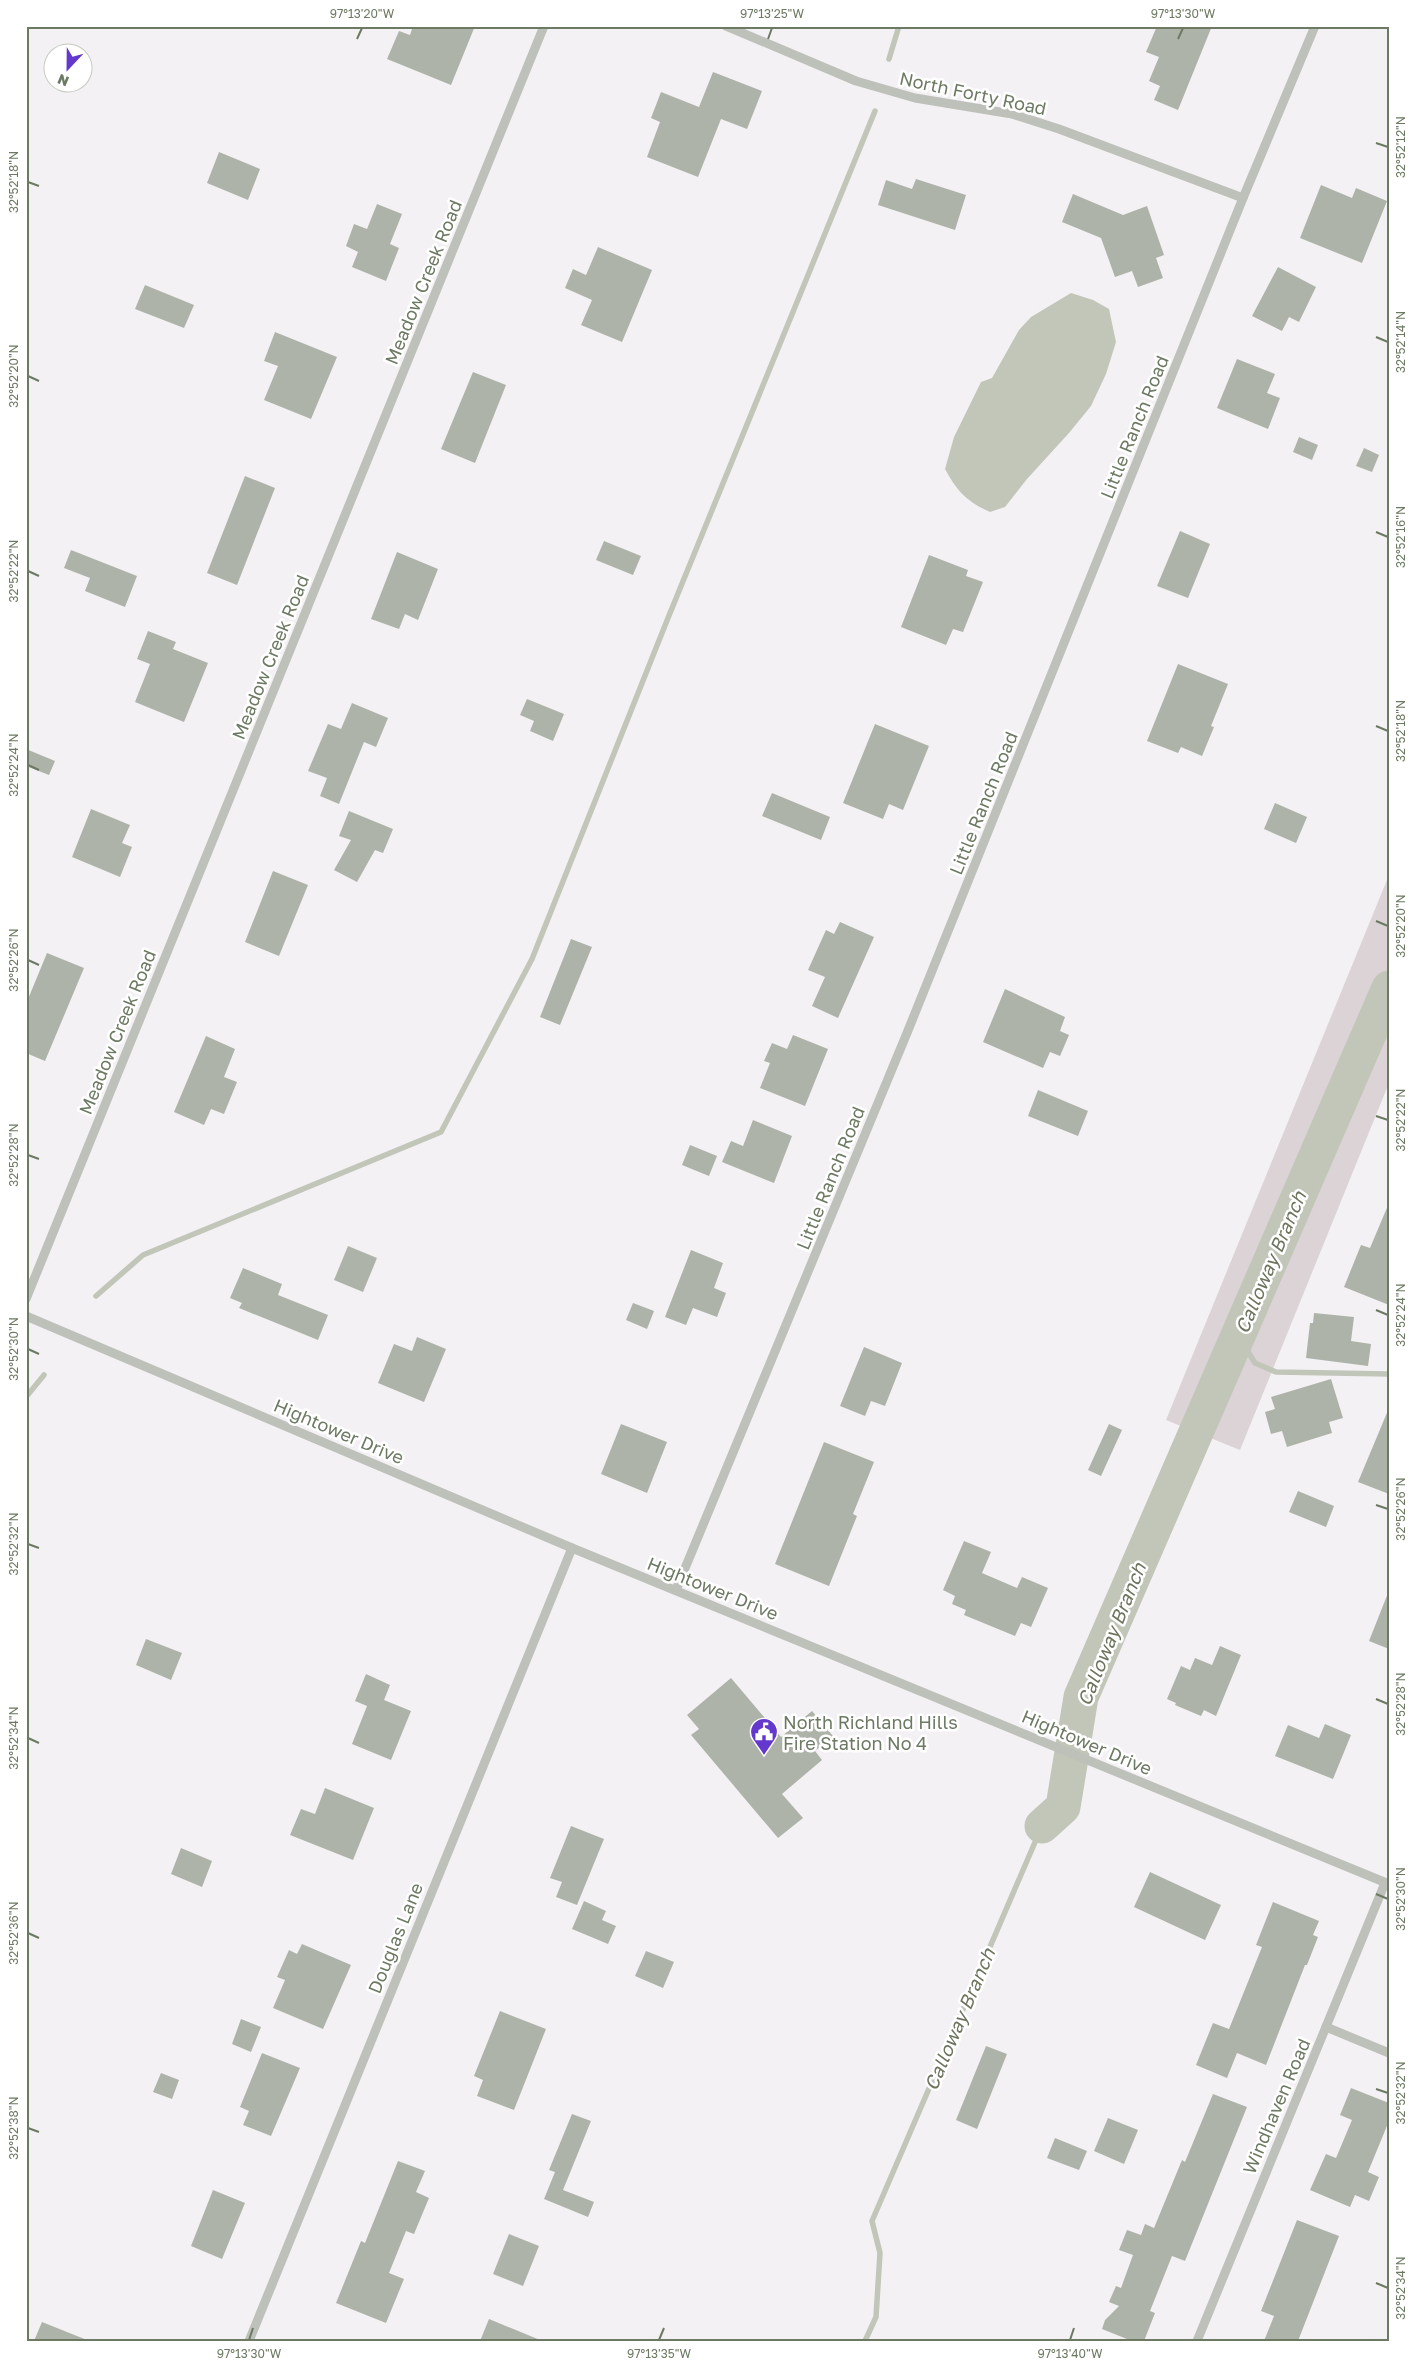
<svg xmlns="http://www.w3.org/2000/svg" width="1415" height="2367" viewBox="0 0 1415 2367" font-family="'Golos Text',sans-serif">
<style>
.green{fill:#dbd3d5}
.water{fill:#c1c6b9}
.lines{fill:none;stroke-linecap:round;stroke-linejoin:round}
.stream{stroke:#c1c6b9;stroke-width:5.5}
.river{stroke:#c1c6b9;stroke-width:35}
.building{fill:#aeb3a9}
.minor{stroke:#bdc1ba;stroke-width:9}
.ticks{fill:none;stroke:#6d7a63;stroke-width:2}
.labels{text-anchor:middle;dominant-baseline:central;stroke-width:5;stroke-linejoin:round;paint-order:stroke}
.street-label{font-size:18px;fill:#6d7a63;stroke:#fff}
.poi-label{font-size:18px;fill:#6d7a63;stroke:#fff;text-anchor:start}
.water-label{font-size:19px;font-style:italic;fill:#6d755e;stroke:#fff}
.neatline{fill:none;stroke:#6d7a63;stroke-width:2}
.ticks-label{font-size:12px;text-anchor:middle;fill:#6d7a63}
</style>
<rect width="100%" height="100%" fill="#f4f1f4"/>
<!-- green -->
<polygon class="green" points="1389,875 1389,1083 1240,1450 1166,1420"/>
<!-- water -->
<path class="water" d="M 1071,293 L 1093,300 L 1109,309 L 1116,342 L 1106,374 L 1091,406 L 1069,433 L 1027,479 L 1005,507 L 990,512 C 966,501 957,491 945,469 L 954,437 L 981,382 L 992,378 L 1019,330 L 1031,317 Z"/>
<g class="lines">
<!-- stream -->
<g class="stream">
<polyline points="889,59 899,26"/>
<polyline points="1260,1284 1245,1347 1255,1363 1276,1372 1389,1374"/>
<polyline points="96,1296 143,1255 441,1132 532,959 668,618 875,111"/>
<polyline points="26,1397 44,1375"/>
<polyline points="865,2341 876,2317 880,2253 872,2221 1042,1826"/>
</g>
<!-- river -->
<polyline class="river" points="1042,1826 1063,1807 1081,1697 1389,988"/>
</g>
<!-- building -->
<g class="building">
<polygon points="413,26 475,26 451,85 387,59 399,31 410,35"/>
<polygon points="1157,26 1212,26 1178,110 1154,100 1160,86 1149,81 1159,57 1146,52"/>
<polygon points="713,72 762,91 747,129 721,119 698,177 647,157 660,122 651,118 661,92 699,107"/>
<polygon points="219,152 260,169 248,200 207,183"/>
<polygon points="916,179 966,195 955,230 878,205 886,180 912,189"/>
<polygon points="1321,185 1352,198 1356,188 1387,201 1362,263 1300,238"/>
<polygon points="1073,194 1123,215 1147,206 1164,255 1156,258 1163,278 1138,287 1132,271 1115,277 1101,238 1062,222"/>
<polygon points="377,204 402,214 390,244 399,248 386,281 352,267 358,252 346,246 354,224 367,229"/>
<polygon points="598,247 652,270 622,342 581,325 592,300 565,288 573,269 586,275"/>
<polygon points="1278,267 1316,287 1299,322 1289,317 1282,331 1252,316"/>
<polygon points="145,285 194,305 184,328 135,309"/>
<polygon points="275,332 337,357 311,419 264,400 278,366 264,361"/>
<polygon points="1237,359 1275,374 1267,393 1280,398 1268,429 1217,408"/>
<polygon points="473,372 506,385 475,463 441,449"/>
<polygon points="1299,437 1318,445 1312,460 1293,452"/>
<polygon points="1364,448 1379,455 1372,472 1356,466"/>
<polygon points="245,476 275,488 237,585 207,573"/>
<polygon points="1180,531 1210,544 1188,598 1157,586"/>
<polygon points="604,541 641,556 633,575 596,560"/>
<polygon points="71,550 137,576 125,607 85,591 90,578 64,568"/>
<polygon points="397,552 438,569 418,620 405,614 399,629 371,619"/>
<polygon points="929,555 968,570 966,576 983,582 963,632 953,629 946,645 901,627"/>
<polygon points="148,631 176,642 173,649 208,663 184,722 135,702 150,664 137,659"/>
<polygon points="1178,664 1228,684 1211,726 1214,727 1202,756 1181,747 1178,753 1147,741"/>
<polygon points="527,699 564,714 553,741 530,731 534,721 520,715"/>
<polygon points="352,703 388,718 376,747 364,742 339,804 320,796 327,778 308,771 328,724 341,729"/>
<polygon points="875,724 929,746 903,810 889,804 883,819 843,803"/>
<polygon points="26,749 55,761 49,775 26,766"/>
<polygon points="772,793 830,817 821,840 762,816"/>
<polygon points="1275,803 1307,817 1296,843 1264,829"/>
<polygon points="91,809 130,825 122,843 132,847 120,877 72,857"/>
<polygon points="349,811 393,829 383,853 375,850 357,882 334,870 351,840 339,836"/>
<polygon points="273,871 308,885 279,956 245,942"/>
<polygon points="840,922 874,937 838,1018 812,1006 825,977 808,970 826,930 834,934"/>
<polygon points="571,939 592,947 560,1025 540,1017"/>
<polygon points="47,953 84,968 45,1061 26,1053 26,1004"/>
<polygon points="1005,989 1065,1017 1060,1031 1069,1035 1060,1056 1050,1052 1043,1068 983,1042"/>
<polygon points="793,1035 828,1049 805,1106 760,1088 770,1063 764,1061 772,1043 787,1049"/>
<polygon points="206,1036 235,1049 224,1077 237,1082 224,1114 211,1109 204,1125 174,1112"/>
<polygon points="1038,1090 1088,1111 1078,1136 1028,1116"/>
<polygon points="753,1120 792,1136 774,1183 722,1162 731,1141 743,1146"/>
<polygon points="690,1145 717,1156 709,1176 682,1165"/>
<polygon points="1389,1203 1389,1305 1344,1287 1361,1245 1370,1248"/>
<polygon points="348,1246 377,1258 363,1292 334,1280"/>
<polygon points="691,1250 723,1263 714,1288 726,1293 717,1317 693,1308 686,1325 665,1317"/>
<polygon points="243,1268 282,1284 278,1295 328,1315 318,1340 239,1308 242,1303 230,1298"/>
<polygon points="633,1303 654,1311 647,1329 626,1320"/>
<polygon points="1314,1313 1354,1317 1351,1341 1371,1344 1368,1366 1306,1358 1310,1323 1313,1323"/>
<polygon points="417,1337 446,1349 424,1402 378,1383 394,1344 412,1351"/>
<polygon points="864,1347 902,1363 885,1406 871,1401 865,1416 840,1406"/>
<polygon points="1331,1379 1343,1418 1329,1422 1332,1433 1287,1447 1282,1431 1271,1434 1265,1412 1275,1409 1271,1397"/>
<polygon points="1389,1408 1389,1494 1358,1482"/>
<polygon points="621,1424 667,1442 647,1493 601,1474"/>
<polygon points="1109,1424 1122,1430 1101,1476 1088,1470"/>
<polygon points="824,1442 874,1462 853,1514 857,1516 829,1586 775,1564"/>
<polygon points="1298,1491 1334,1506 1326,1527 1289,1512"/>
<polygon points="964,1541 991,1552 982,1573 1017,1588 1022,1577 1048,1588 1031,1627 1021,1623 1015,1636 964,1615 966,1610 952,1604 955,1596 943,1590"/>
<polygon points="1388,1593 1389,1593 1389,1649 1369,1641"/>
<polygon points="146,1639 182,1653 171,1680 136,1665"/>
<polygon points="1220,1646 1241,1655 1216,1716 1204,1710 1201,1716 1175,1705 1176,1703 1167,1699 1181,1666 1190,1670 1195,1658 1212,1665"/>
<polygon points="366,1674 390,1685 384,1700 411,1711 391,1760 352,1744 367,1706 355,1701"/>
<polygon points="731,1678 781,1737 812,1711 833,1736 815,1751 822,1760 782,1794 803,1818 778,1838 691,1735 699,1729 687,1715"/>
<polygon points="1325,1724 1351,1735 1333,1779 1275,1756 1288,1725 1319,1738"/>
<polygon points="325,1788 374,1808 353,1860 290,1835 301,1809 315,1814"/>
<polygon points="571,1826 604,1839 577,1905 556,1897 562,1882 550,1878"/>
<polygon points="181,1848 212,1861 202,1887 171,1874"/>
<polygon points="1150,1872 1221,1905 1205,1940 1134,1907"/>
<polygon points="584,1901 606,1911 602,1920 616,1926 608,1944 572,1929"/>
<polygon points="1273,1902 1319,1921 1313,1935 1318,1937 1307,1965 1305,1965 1266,2065 1237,2053 1227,2078 1196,2065 1213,2023 1229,2029 1262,1947 1256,1945"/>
<polygon points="302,1944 351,1965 323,2029 273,2008 285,1980 277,1977 289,1950 297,1954"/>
<polygon points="646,1951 674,1962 663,1988 635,1976"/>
<polygon points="500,2011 546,2029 514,2110 477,2096 483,2080 474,2076"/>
<polygon points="241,2019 261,2027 251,2052 232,2044"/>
<polygon points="986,2046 1007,2054 977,2129 956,2120"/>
<polygon points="262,2053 300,2068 271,2136 243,2125 249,2111 240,2107"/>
<polygon points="161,2073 179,2080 172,2099 153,2092"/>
<polygon points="1351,2088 1389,2103 1389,2121 1368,2172 1379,2177 1369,2201 1355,2195 1350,2207 1310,2190 1326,2154 1336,2158 1352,2120 1340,2115"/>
<polygon points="1213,2094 1247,2107 1185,2261 1172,2256 1150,2311 1155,2313 1144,2341 1132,2341 1102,2329 1105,2320 1119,2306 1109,2302 1116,2286 1121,2288 1133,2255 1119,2250 1127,2230 1141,2235 1145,2224 1154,2228 1182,2160 1185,2162"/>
<polygon points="572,2114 591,2121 563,2190 594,2202 588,2217 544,2199 555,2172 549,2170"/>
<polygon points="1108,2118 1138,2130 1124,2164 1094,2151"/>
<polygon points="1055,2138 1087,2151 1079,2170 1047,2158"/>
<polygon points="398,2161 425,2171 416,2192 429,2198 414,2234 406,2231 389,2273 404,2279 386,2323 336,2303 361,2241 365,2243"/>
<polygon points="213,2190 245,2203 222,2259 191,2246"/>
<polygon points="1297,2220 1339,2236 1298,2341 1264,2341 1274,2316 1261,2311"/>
<polygon points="509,2234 539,2246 523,2286 493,2274"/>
<polygon points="489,2319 540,2340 540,2341 480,2341"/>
<polygon points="42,2322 87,2340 87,2341 34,2341"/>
</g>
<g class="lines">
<!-- minor -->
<g class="minor">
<polyline points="726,26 856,81 915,98 1012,114 1059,129 1243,198"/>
<polyline points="26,1299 544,26"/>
<polyline points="26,1316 572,1548 1389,1884"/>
<polyline points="676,1590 907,1033 1243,198 1315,26"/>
<polyline points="1326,2027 1389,2053"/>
<polyline points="249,2341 572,1548"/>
<polyline points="1197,2341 1385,1883"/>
</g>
</g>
<!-- ticks -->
<path class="ticks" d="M 357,39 L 362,28M 768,39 L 772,28M 1178,39 L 1183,28M 1376,143 L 1388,147M 28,182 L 39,186M 1376,337 L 1388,342M 28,376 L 39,381M 1376,532 L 1388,537M 28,571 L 39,576M 1376,726 L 1388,731M 28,765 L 39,770M 1376,921 L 1388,926M 28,960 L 39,965M 1376,1116 L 1388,1120M 28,1155 L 39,1159M 1376,1310 L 1388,1315M 28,1349 L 39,1354M 1376,1505 L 1388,1509M 28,1544 L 39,1548M 1376,1699 L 1388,1704M 28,1738 L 39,1743M 1376,1894 L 1388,1899M 28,1933 L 39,1938M 1376,2089 L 1388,2093M 28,2128 L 39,2132M 1376,2283 L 1388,2288M 249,2340 L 253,2328M 659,2340 L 664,2328M 1070,2340 L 1074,2328"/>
<!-- icons -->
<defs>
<symbol id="civic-pin" viewBox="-11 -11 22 30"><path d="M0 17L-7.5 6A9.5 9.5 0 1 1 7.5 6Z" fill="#6438cd" stroke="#fff"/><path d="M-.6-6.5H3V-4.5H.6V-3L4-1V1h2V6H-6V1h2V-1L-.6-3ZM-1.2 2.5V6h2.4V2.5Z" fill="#fff"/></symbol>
</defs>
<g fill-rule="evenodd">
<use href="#civic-pin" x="748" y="1716" width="32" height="43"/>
</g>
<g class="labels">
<!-- street labels -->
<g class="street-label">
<text transform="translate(973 93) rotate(12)">North Forty Road</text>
<text transform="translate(423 282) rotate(-68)">Meadow Creek Road</text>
<text transform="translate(1134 427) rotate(-68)">Little Ranch Road</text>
<text transform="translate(270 657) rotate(-68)">Meadow Creek Road</text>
<text transform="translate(983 803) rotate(-68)">Little Ranch Road</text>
<text transform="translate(117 1032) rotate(-68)">Meadow Creek Road</text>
<text transform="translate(830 1178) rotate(-68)">Little Ranch Road</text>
<text transform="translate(339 1431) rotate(23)">Hightower Drive</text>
<text transform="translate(713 1588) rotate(22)">Hightower Drive</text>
<text transform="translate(1087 1742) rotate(23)">Hightower Drive</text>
<text transform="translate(395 1938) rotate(-68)">Douglas Lane</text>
<text transform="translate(1276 2106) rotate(-67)">Windhaven Road</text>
</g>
<!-- poi labels -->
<g class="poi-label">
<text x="783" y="1722">North Richland Hills<tspan x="783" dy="21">Fire Station No 4</tspan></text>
</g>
<!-- water labels -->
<g class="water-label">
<text transform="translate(1270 1262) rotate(-67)">Calloway Branch</text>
<text transform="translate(1111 1634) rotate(-68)">Calloway Branch</text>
<text transform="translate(959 2019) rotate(-67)">Calloway Branch</text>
</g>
</g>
<!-- border -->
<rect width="1415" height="2367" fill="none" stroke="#ffffff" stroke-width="55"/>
<!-- north arrow -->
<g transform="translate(68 68) rotate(202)"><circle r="24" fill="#ffffff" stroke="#c5cac1"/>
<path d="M0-4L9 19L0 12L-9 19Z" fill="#6438cd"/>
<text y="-8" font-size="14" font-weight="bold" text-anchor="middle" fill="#6d7a63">N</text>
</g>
<rect x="28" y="28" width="1360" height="2312" class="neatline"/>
<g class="ticks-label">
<text x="362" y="18">97°13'20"W</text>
<text x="772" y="18">97°13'25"W</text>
<text x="1183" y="18">97°13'30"W</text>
<text transform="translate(1401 147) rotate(-90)" y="4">32°52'12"N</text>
<text transform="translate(14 182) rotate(-90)" y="4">32°52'18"N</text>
<text transform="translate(1401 342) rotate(-90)" y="4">32°52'14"N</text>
<text transform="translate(14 376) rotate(-90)" y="4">32°52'20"N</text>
<text transform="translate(1401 537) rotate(-90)" y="4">32°52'16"N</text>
<text transform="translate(14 571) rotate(-90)" y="4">32°52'22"N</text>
<text transform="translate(1401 731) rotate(-90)" y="4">32°52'18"N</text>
<text transform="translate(14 765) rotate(-90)" y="4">32°52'24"N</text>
<text transform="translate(1401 926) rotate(-90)" y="4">32°52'20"N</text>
<text transform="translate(14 960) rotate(-90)" y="4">32°52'26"N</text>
<text transform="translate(1401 1120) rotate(-90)" y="4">32°52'22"N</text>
<text transform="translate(14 1155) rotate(-90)" y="4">32°52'28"N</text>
<text transform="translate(1401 1315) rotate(-90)" y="4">32°52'24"N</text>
<text transform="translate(14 1349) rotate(-90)" y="4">32°52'30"N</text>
<text transform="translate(1401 1509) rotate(-90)" y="4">32°52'26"N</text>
<text transform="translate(14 1544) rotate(-90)" y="4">32°52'32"N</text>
<text transform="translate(1401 1704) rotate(-90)" y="4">32°52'28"N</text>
<text transform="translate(14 1738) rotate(-90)" y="4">32°52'34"N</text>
<text transform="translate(1401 1899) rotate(-90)" y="4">32°52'30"N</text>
<text transform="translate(14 1933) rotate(-90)" y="4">32°52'36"N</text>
<text transform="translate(1401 2093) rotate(-90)" y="4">32°52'32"N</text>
<text transform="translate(14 2128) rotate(-90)" y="4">32°52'38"N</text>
<text transform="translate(1401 2288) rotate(-90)" y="4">32°52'34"N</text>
<text x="249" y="2358">97°13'30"W</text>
<text x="659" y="2358">97°13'35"W</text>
<text x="1070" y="2358">97°13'40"W</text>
</g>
</svg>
